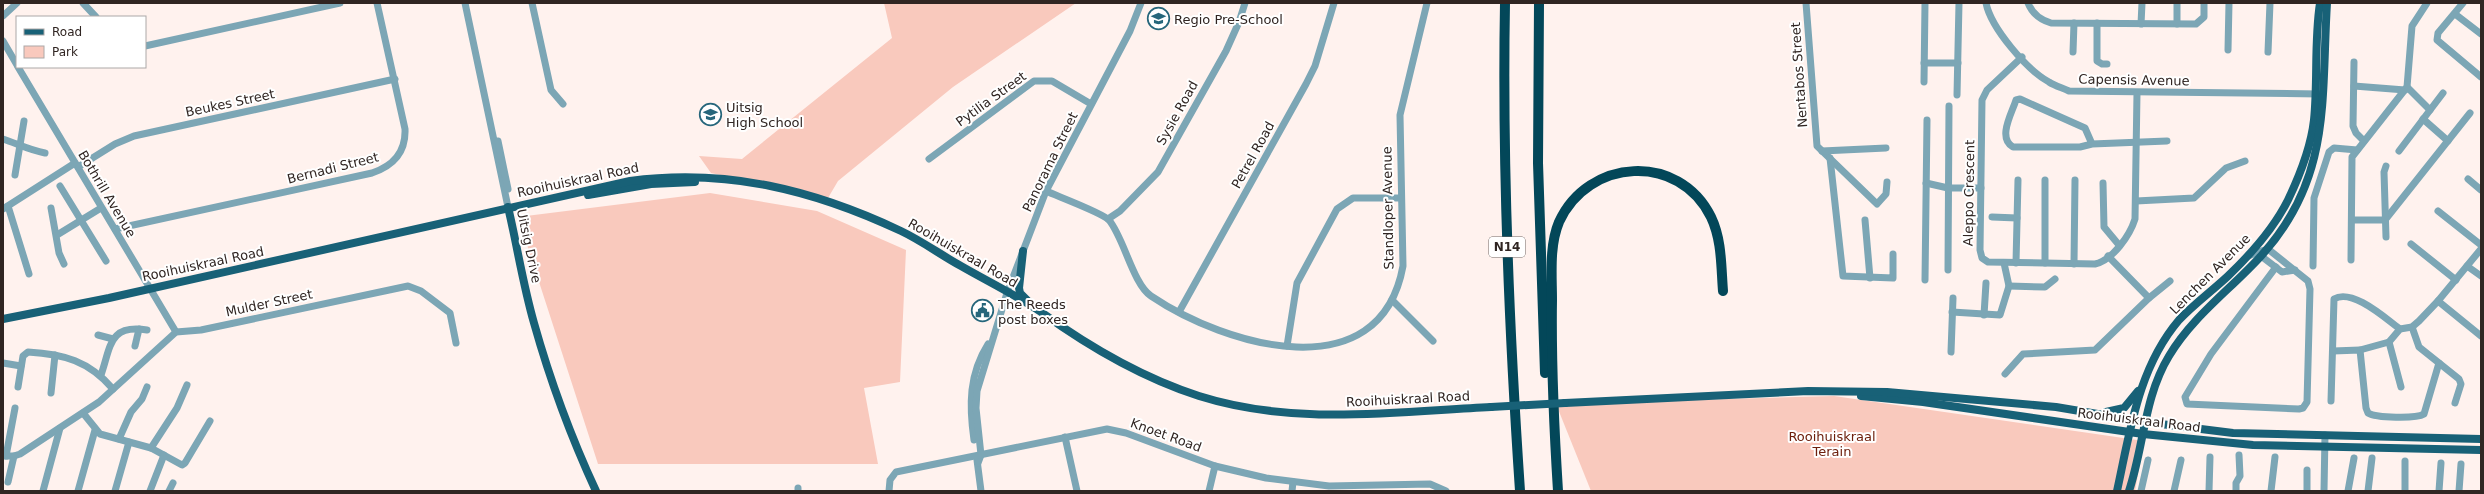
<svg xmlns="http://www.w3.org/2000/svg" width="2484" height="494" viewBox="0 0 2484 494" font-family="'DejaVu Sans',sans-serif">
<style>
.green{fill:#f9c9bd}
.lines{fill:none;stroke-linecap:round;stroke-linejoin:round}
.minor{stroke:#7ca6b5;stroke-width:7}
.major{stroke:#186177;stroke-width:8}
.highway{stroke:#034759;stroke-width:10}
.major-bridge{stroke:#186177;stroke-width:8}
.labels{text-anchor:middle;dominant-baseline:central;stroke-width:4;stroke-linejoin:round;paint-order:stroke}
.shield{fill:#fff;stroke:#6e6664;stroke-width:1}
.shield-label{font-size:12px;font-weight:bold;fill:#302522}
.poi-label{font-size:13px;fill:#302522;stroke:#fff;text-anchor:start}
.street-label{font-size:13px;fill:#302522;stroke:#fff}
.park-label{font-size:13px;fill:#6e200d;stroke:#fff}
</style>
<rect width="100%" height="100%" fill="#fff2ee"/>
<!-- green -->
<g class="green">
<polygon points="884,3 1076,3 953,87 838,181 828,198 711,173 699,156 742,159 892,38"/>
<polygon points="710,193 817,211 906,250 900,382 864,388 878,464 598,464 518,217"/>
<polygon points="1834,396 2144,441 2135,491 1591,491 1556,404"/>
</g>
<g class="lines">
<!-- minor -->
<g class="minor">
<polyline points="83,3 96,17"/>
<polyline points="465,3 508,207"/>
<polyline points="532,3 551,90 563,104"/>
<polyline points="1806,3 1817,146 1877,204 1886,194 1887,182"/>
<path d="M 1986,3 C 1991,28 2027,70 2049,82 C 2055,86 2063,88 2069,91 L 2320,94"/>
<path d="M 2028,3 C 2032,13 2041,20 2051,23 L 2196,24 L 2204,17 L 2204,3"/>
<polyline points="2177,3 2177,24"/>
<polyline points="2463,3 2438,33 2437,40 2481,77"/>
<polyline points="2455,14 2481,34"/>
<polyline points="3,16 17,3"/>
<polyline points="2097,23 2097,61 2102,64 2107,64"/>
<polyline points="2141,24 2142,3"/>
<polyline points="3,41 17,65"/>
<polyline points="145,46 340,3"/>
<polyline points="2228,50 2229,3"/>
<polyline points="2073,52 2074,23"/>
<polyline points="2268,52 2270,3"/>
<path d="M 2022,57 L 1987,90 L 1982,100 L 1980,250 L 1982,258 L 1988,262 L 2095,264 C 2113,260 2130,235 2135,219 L 2137,93"/>
<polyline points="2354,62 2353,126 2356,133 2364,141"/>
<polyline points="1924,63 1958,63"/>
<polyline points="18,67 176,332"/>
<polyline points="1924,82 1925,3"/>
<polyline points="2354,86 2405,90"/>
<polyline points="2407,87 2430,110"/>
<polyline points="1957,95 1959,3"/>
<polyline points="2423,119 2448,141"/>
<path d="M 3,139 C 18,144 29,150 45,153"/>
<polyline points="498,141 508,189"/>
<path d="M 2092,144 L 2085,128 L 2020,99 L 2016,100 C 2012,113 1997,138 2013,147 L 2080,147 L 2092,144 L 2167,141"/>
<polyline points="1822,151 1886,148"/>
<polyline points="2399,151 2443,93"/>
<polyline points="1830,158 1843,276 1893,278 1893,254"/>
<polyline points="929,159 1034,81 1052,81 1091,104"/>
<polyline points="78,167 115,144 134,136 395,79"/>
<polyline points="15,175 24,121"/>
<polyline points="2468,179 2481,190"/>
<polyline points="1926,183 1948,188 1981,188"/>
<polyline points="2103,183 2104,227 2119,245"/>
<polyline points="60,186 106,261"/>
<path d="M 1046,191 C 1057,196 1103,213 1109,220 C 1124,238 1133,284 1151,296 C 1225,346 1380,392 1403,266 L 1400,115 L 1427,3"/>
<polyline points="2136,201 2194,198 2226,168 2245,161"/>
<polyline points="8,206 29,274"/>
<polyline points="51,208 59,253 64,264"/>
<polyline points="3,209 75,163"/>
<polyline points="2438,211 2481,245"/>
<polyline points="1992,217 2017,218"/>
<polyline points="1108,219 1120,211 1158,172 1226,51 1239,22 1245,3"/>
<polyline points="1865,220 1870,278"/>
<polyline points="2352,220 2385,220 2470,113"/>
<path d="M 115,229 L 372,173 C 393,166 406,152 405,129 L 377,3"/>
<polyline points="57,235 101,208"/>
<polyline points="2386,237 2384,172 2386,166"/>
<polyline points="2411,244 2456,280"/>
<polyline points="2262,251 2261,256 2282,272 2295,270"/>
<polyline points="2248,256 2268,249 2308,281 2310,289 2307,402 2303,408 2299,409 2187,404 2185,397 2211,354 2276,267"/>
<polyline points="2351,260 2352,157 2407,87 2412,26 2427,3"/>
<polyline points="2016,263 2018,180"/>
<polyline points="2045,263 2045,180"/>
<polyline points="2074,264 2075,180"/>
<polyline points="2313,266 2314,198 2329,152 2334,148 2357,150"/>
<polyline points="2467,266 2481,276"/>
<polyline points="1948,270 1949,106"/>
<polyline points="1925,280 1927,120"/>
<polyline points="2009,286 2045,287 2055,279"/>
<polyline points="2149,298 2170,281"/>
<polyline points="1392,300 1433,341"/>
<polyline points="2438,301 2481,336"/>
<polyline points="1179,312 1306,84 1315,66 1334,3"/>
<polyline points="1952,312 2000,315 2009,286 2004,263"/>
<polyline points="1984,315 1986,283"/>
<polyline points="2412,327 2419,347 2459,379 2461,384 2455,403"/>
<polyline points="98,335 113,339"/>
<polyline points="135,346 139,329"/>
<polyline points="1287,346 1297,283 1337,209 1353,198 1400,198"/>
<polyline points="2360,350 2389,342"/>
<path d="M 2333,351 L 2360,350 L 2366,408 L 2368,413 C 2376,418 2416,419 2424,414 L 2439,363"/>
<polyline points="1951,352 1953,298"/>
<polyline points="3,363 21,366"/>
<polyline points="2005,374 2023,354 2095,350 2149,298 2108,256"/>
<path d="M 101,375 C 111,346 109,324 147,330"/>
<path d="M 18,387 L 23,356 L 28,352 C 64,354 89,361 113,389"/>
<polyline points="2401,387 2389,342 2400,329 2412,327 2419,321 2438,301 2481,249"/>
<polyline points="51,393 55,355"/>
<path d="M 2331,401 L 2334,299 C 2352,288 2385,318 2400,329"/>
<polyline points="83,413 100,434 151,448 182,465 185,463 210,421"/>
<polyline points="1065,437 1077,491"/>
<polyline points="119,439 131,412 142,399 147,387"/>
<path d="M 974,440 C 969,405 969,374 988,344"/>
<polyline points="151,448 177,408 187,385"/>
<polyline points="3,456 14,456 20,454 99,402 176,332 201,330 408,286 421,291 450,313 456,343"/>
<polyline points="6,456 15,408"/>
<polyline points="977,460 981,491"/>
<polyline points="978,463 981,455 976,408 977,391 1007,293 1046,191 1130,31 1141,3"/>
<polyline points="8,482 14,456"/>
<polyline points="798,488 798,491"/>
<polyline points="43,491 60,428"/>
<polyline points="78,491 95,430"/>
<polyline points="115,491 129,442"/>
<polyline points="150,491 164,455"/>
<polyline points="169,491 173,483"/>
<polyline points="889,491 890,480 896,472 1107,429 1126,433 1215,466 1266,478 1329,486 1430,484 1446,491"/>
<polyline points="1209,491 1215,466"/>
<polyline points="1292,491 1293,482"/>
<polyline points="2141,491 2148,460"/>
<polyline points="2174,491 2181,460"/>
<polyline points="2209,491 2210,457"/>
<polyline points="2236,491 2236,483 2240,476 2239,455"/>
<polyline points="2271,491 2275,457"/>
<polyline points="2307,491 2307,470"/>
<polyline points="2324,491 2325,435"/>
<polyline points="2348,491 2354,458"/>
<polyline points="2368,491 2372,458"/>
<polyline points="2405,491 2405,461"/>
<polyline points="2439,491 2441,463"/>
<polyline points="2459,491 2461,464"/>
</g>
<!-- major -->
<g class="major">
<polyline points="588,195 651,184 695,182"/>
<path d="M 508,207 C 517,245 523,285 534,323 C 550,380 571,437 596,491"/>
<polyline points="1023,251 1019,288 1020,293 1029,302"/>
<path d="M 3,319 L 109,298 L 630,181 C 727,168 814,190 901,231 C 922,241 941,255 961,266 C 987,281 1016,295 1041,312 C 1088,346 1143,378 1199,396 C 1294,426 1393,412 1491,407"/>
<polyline points="1861,396 1923,402 2143,434 2253,445 2481,450"/>
<polyline points="1565,403 1808,391 1887,392 2056,407 2145,422 2233,433 2481,439"/>
<polyline points="2106,412 2124,408 2138,391"/>
<path d="M 2117,491 C 2130,432 2138,368 2179,320 C 2194,304 2212,291 2228,276 C 2251,254 2274,228 2288,200 C 2299,177 2311,147 2314,120 C 2318,81 2314,42 2320,3"/>
<path d="M 2129,491 C 2144,446 2144,397 2169,356 C 2193,316 2230,290 2261,256 C 2332,178 2321,100 2327,3"/>
</g>
<!-- highway -->
<g class="highway">
<path d="M 1505,3 C 1502,166 1509,328 1520,491"/>
<polyline points="1539,3 1538,163 1545,373"/>
<path d="M 1558,491 C 1554,427 1551,364 1552,300 C 1552,275 1549,246 1559,222 C 1588,158 1679,152 1711,217 C 1722,240 1721,266 1723,291"/>
</g>
<!-- major-bridge -->
<polyline class="major-bridge" points="1491,407 1565,403"/>
</g>
<!-- icons -->
<defs>
<symbol id="school-ring" viewBox="-11 -11 22 22"><circle r="9.5" fill="#fff" stroke="#26667b" stroke-width="1.5"/><path d="M0-5L7-2L0 1L-7-2ZM-4 1L0 2.5L4 1V4Q0 6-4 4Z" fill="#26667b"/></symbol>
<symbol id="civic-ring" viewBox="-11 -11 22 22"><circle r="9.5" fill="#fff" stroke="#26667b" stroke-width="1.5"/><path d="M-.6-6.5H3V-4.5H.6V-3L4-1V1h2V6H-6V1h2V-1L-.6-3ZM-1.2 2.5V6h2.4V2.5Z" fill="#26667b"/></symbol>
</defs>
<g fill-rule="evenodd">
<use href="#school-ring" x="1146" y="6" width="25" height="25"/>
<use href="#school-ring" x="698" y="102" width="25" height="25"/>
<use href="#civic-ring" x="970" y="298" width="25" height="25"/>
</g>
<g class="labels">
<!-- shield labels -->
<rect class="shield" x="1489" y="237" width="36" height="20" rx="3"/>
<g class="shield-label">
<text x="1507" y="247">N14</text>
</g>
<!-- poi labels -->
<g class="poi-label">
<text x="1174" y="19">Regio Pre-School</text>
<text x="726" y="107">Uitsig<tspan x="726" dy="15">High School</tspan></text>
<text x="998" y="304">The Reeds<tspan x="998" dy="15">post boxes</tspan></text>
</g>
<!-- street labels -->
<g class="street-label">
<text transform="translate(1799 75) rotate(-94)">Nentabos Street</text>
<text transform="translate(2134 80) rotate(1)">Capensis Avenue</text>
<text transform="translate(991 99) rotate(-36)">Pytilia Street</text>
<text transform="translate(230 103) rotate(-12)">Beukes Street</text>
<text transform="translate(1177 113) rotate(-61)">Sysie Road</text>
<text transform="translate(1253 155) rotate(-61)">Petrel Road</text>
<text transform="translate(1050 162) rotate(-64)">Panorama Street</text>
<text transform="translate(333 168) rotate(-14)">Bernadi Street</text>
<text transform="translate(578 180) rotate(-12)">Rooihuiskraal Road</text>
<text transform="translate(1969 193) rotate(-89)">Aleppo Crescent</text>
<text transform="translate(107 194) rotate(59)">Bothrill Avenue</text>
<text transform="translate(1388 208) rotate(-91)">Standloper Avenue</text>
<text transform="translate(529 246) rotate(78)">Uitsig Drive</text>
<text transform="translate(963 253) rotate(30)">Rooihuiskraal Road</text>
<text transform="translate(203 264) rotate(-12)">Rooihuiskraal Road</text>
<text transform="translate(2210 274) rotate(-45)">Lenchen Avenue</text>
<text transform="translate(269 303) rotate(-12)">Mulder Street</text>
<text transform="translate(1408 399) rotate(-3)">Rooihuiskraal Road</text>
<text transform="translate(2139 420) rotate(7)">Rooihuiskraal Road</text>
<text transform="translate(1166 435) rotate(20)">Knoet Road</text>
</g>
<!-- park labels -->
<g class="park-label">
<text x="1832" y="436">Rooihuiskraal<tspan x="1832" dy="15">Terain</tspan></text>
</g>
</g>
<!-- border -->
<rect width="2484" height="494" fill="none" stroke="#302522" stroke-width="8"/>
<!-- legend -->
<rect x="16" y="16" width="130" height="52" fill="#ffffff" stroke="#aca8a7"/>
<rect x="24" y="29" width="20" height="6" fill="#186177" stroke="#aca8a7"/>
<text x="52" y="36" font-size="12" fill="#302522">Road</text>
<rect x="24" y="46" width="20" height="12" fill="#f9c9bd" stroke="#aca8a7"/>
<text x="52" y="56" font-size="12" fill="#302522">Park</text>
</svg>
